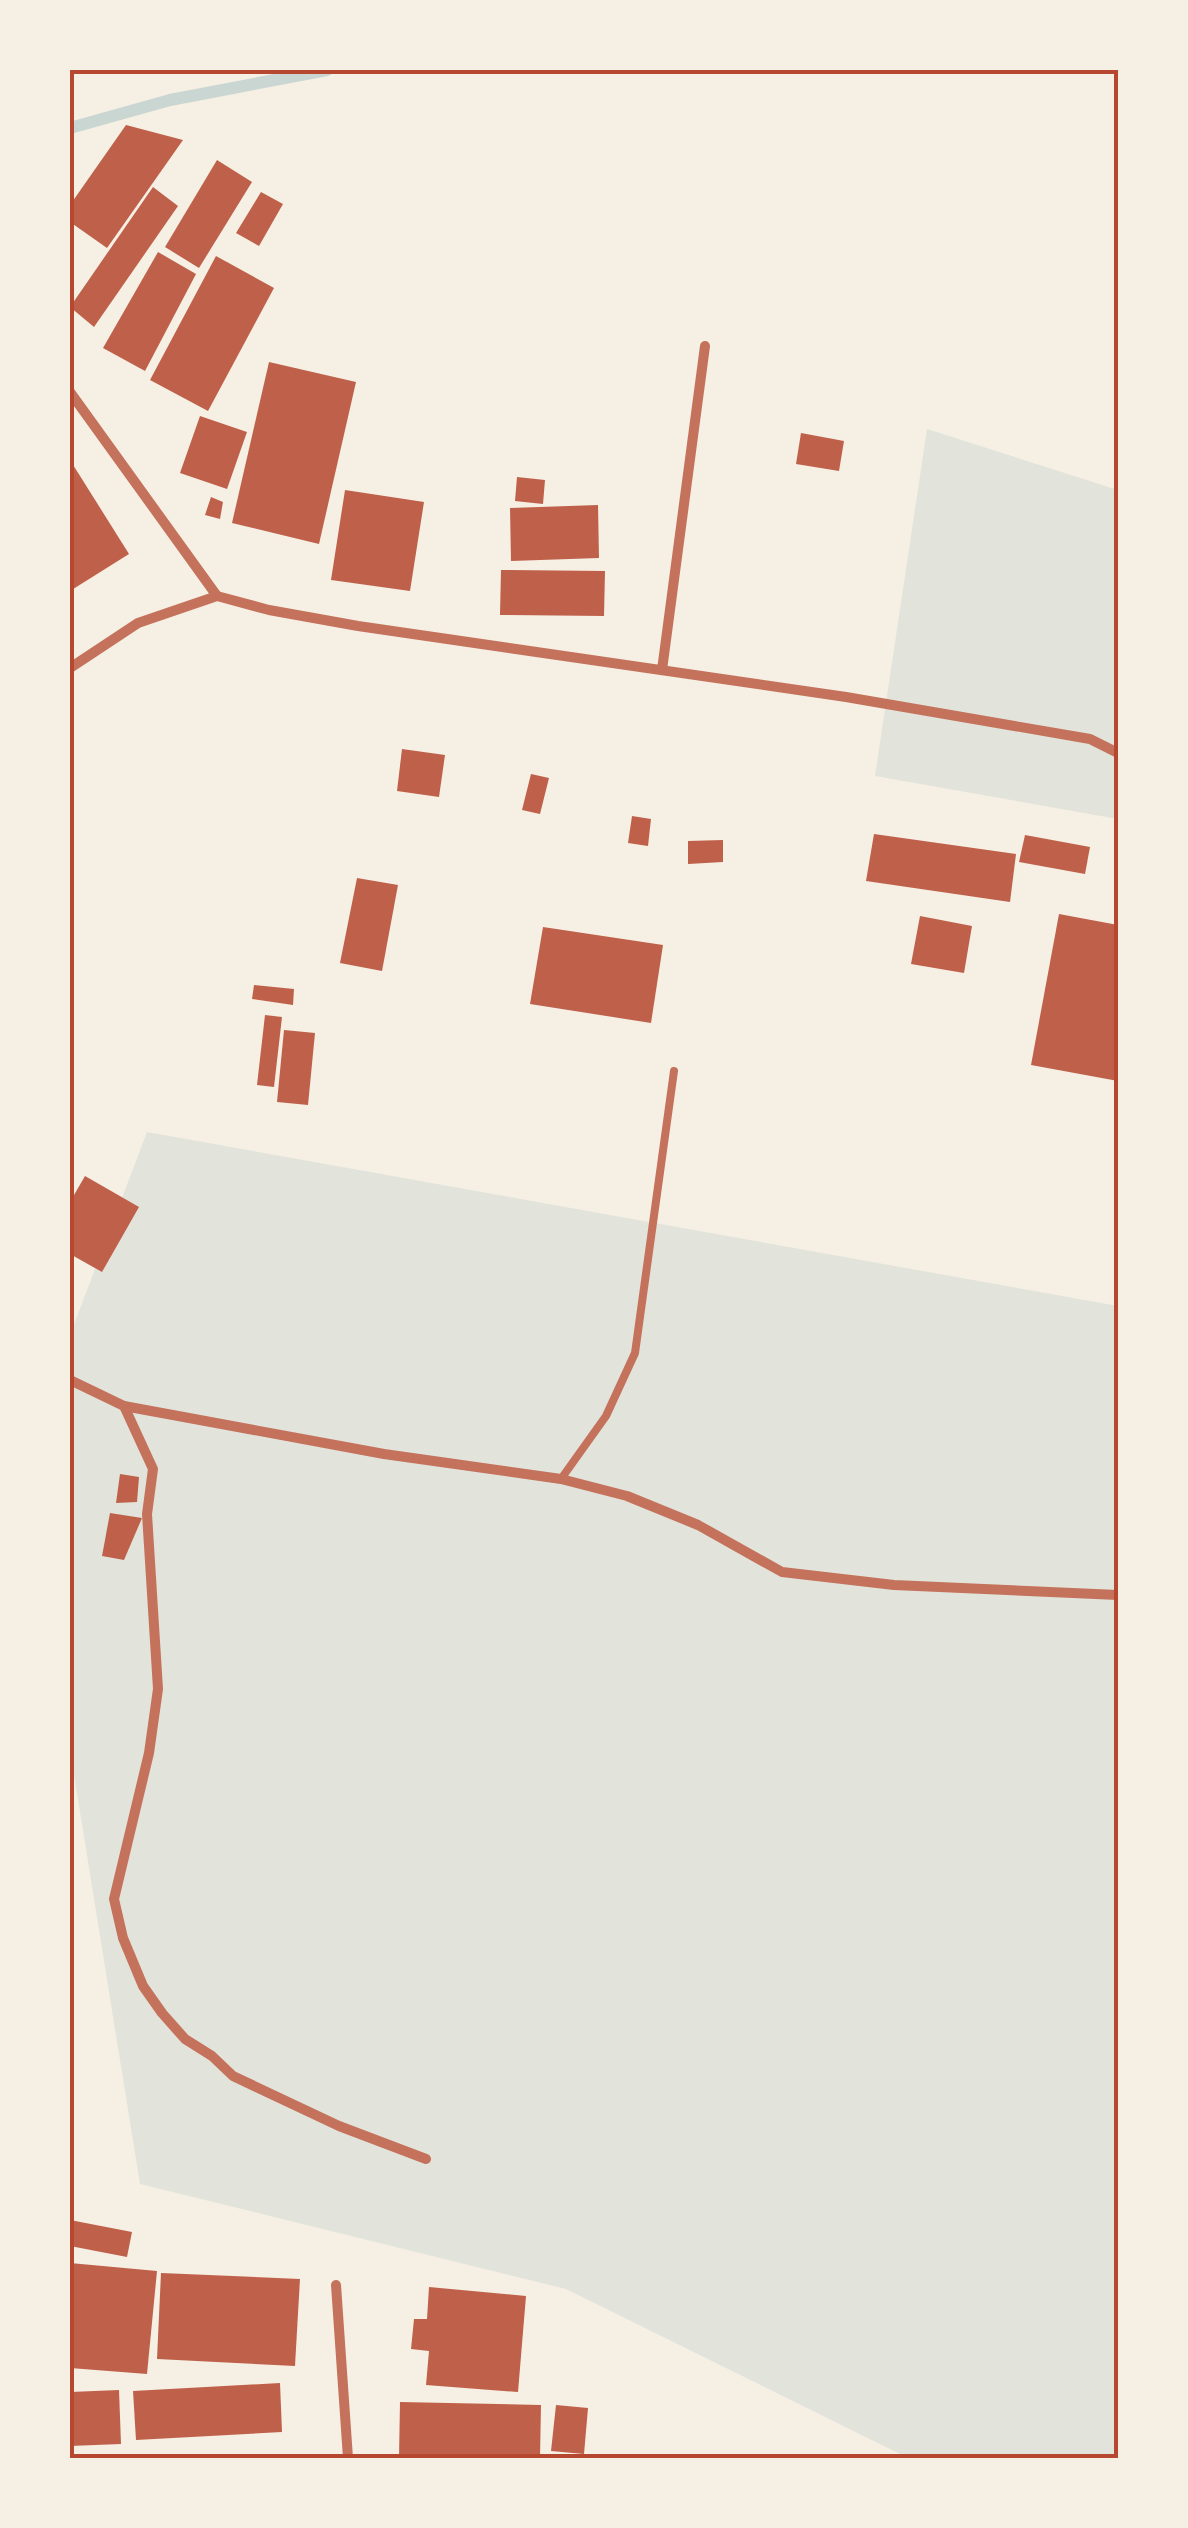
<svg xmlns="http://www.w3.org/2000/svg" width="1188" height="2528" viewBox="0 0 1188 2528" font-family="Overpass,sans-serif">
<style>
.green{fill:#e2e4dc}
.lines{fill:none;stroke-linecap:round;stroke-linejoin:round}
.stream{stroke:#c9d6d2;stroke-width:12}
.building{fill:#bf614a}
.service{stroke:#c5725c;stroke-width:8}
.minor{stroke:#c5725c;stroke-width:10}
.neatline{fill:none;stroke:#b5482f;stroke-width:4}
</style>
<rect width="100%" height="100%" fill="#f6efe4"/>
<!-- green -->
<g class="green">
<polygon points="927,429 1118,490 1118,819 875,776"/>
<polygon points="147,1132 1118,1306 1118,2458 908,2458 566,2289 140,2184 70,1750 70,1335"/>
</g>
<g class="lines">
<!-- stream -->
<polyline class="stream" points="70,128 170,100 327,70"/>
</g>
<!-- building -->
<g class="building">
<polygon points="126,125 183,140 107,248 70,222 70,205"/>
<polygon points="217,160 252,182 199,268 165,247"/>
<polygon points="153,187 178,206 94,327 70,307"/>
<polygon points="261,192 283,204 259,246 236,233"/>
<polygon points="158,252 196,274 145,371 103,348"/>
<polygon points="216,256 274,288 208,411 150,380"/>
<polygon points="269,362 356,382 319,544 232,523"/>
<polygon points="200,416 247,432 227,489 180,473"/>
<polygon points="801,433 844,441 839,471 796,464"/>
<polygon points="70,460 129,554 70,591"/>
<polygon points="517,477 545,480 543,504 515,501"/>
<polygon points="345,490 424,502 410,591 331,580"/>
<polygon points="211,497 223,502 220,519 205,515"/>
<polygon points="598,505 599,558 511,561 510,508"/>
<polygon points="501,570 605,571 604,616 500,615"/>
<polygon points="402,749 445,755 439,797 397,791"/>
<polygon points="531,774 549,778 540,814 522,810"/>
<polygon points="632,816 651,819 648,846 628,843"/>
<polygon points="874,834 1016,854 1010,902 866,881"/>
<polygon points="1025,835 1090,847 1085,874 1019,862"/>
<polygon points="723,840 723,862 688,864 688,841"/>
<polygon points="357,878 398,885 382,971 340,963"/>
<polygon points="1059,914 1118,925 1118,1081 1031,1065"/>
<polygon points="920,916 972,926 964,973 911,964"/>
<polygon points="543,927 663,945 651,1023 530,1004"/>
<polygon points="254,985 294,989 293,1005 252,999"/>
<polygon points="265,1015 282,1017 274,1087 257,1085"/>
<polygon points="284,1030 315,1033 308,1105 277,1102"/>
<polygon points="85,1176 139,1207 102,1272 70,1254 70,1202"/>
<polygon points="120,1474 139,1477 137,1502 116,1503"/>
<polygon points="110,1513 142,1518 124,1560 102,1556"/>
<polygon points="70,2220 132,2232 127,2257 70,2246"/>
<polygon points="70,2263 157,2271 147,2374 70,2368"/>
<polygon points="161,2273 300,2279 295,2366 157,2359"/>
<polygon points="429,2287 526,2296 518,2392 426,2385 429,2351 411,2349 414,2319 427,2319"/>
<polygon points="280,2383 282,2432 136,2440 133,2391"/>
<polygon points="119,2390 121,2444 70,2446 70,2392"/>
<polygon points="400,2402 541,2405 540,2458 399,2458"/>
<polygon points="556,2405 588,2408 584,2454 551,2451"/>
</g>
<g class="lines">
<!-- service -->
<polyline class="service" points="561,1479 606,1416 635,1353 674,1071"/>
<!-- minor -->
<g class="minor">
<polyline points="70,392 217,596"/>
<polyline points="70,668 138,623 217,596 269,610 358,626 846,697 1090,739 1118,753"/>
<polyline points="662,670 705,346"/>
<polyline points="70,1380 124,1406 384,1454 561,1479 627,1496 698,1525 782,1572 894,1585 1118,1595"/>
<polyline points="124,1406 153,1469 147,1514 158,1689 149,1753 114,1899 123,1938 143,1986 162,2013 185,2039 212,2056 233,2076 339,2126 426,2159"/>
<polyline points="336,2285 348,2458"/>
</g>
</g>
<!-- border -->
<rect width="1188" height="2528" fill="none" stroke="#f6efe4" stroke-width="145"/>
<rect x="72" y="72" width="1044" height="2384" class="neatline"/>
</svg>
